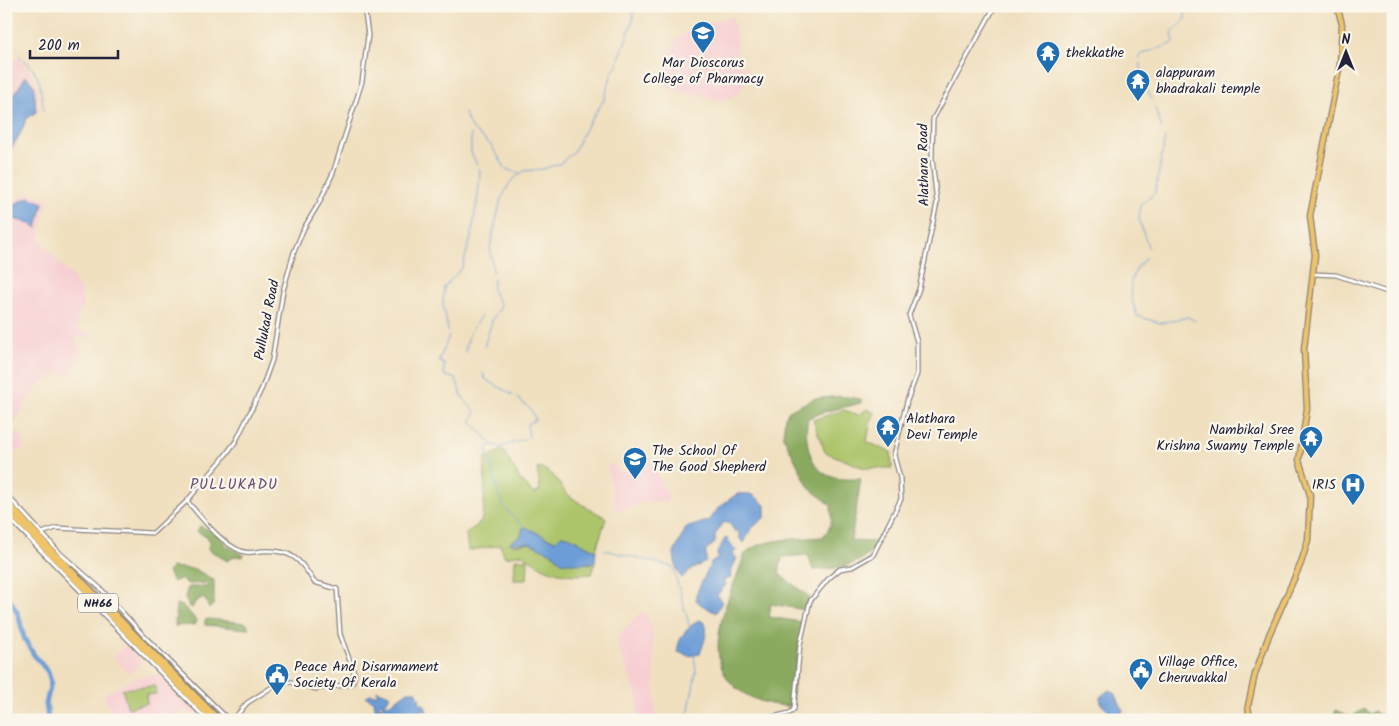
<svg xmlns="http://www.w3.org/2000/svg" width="1399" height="726" viewBox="0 0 1399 726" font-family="Kalam,sans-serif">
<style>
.built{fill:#f7cfd2}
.green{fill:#adc56a;stroke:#687452}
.forest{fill:#8aaa5e;stroke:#56664c}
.water{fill:#6d9dd7;stroke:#486089}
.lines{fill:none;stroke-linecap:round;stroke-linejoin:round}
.stream{stroke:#6d9dd7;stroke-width:1}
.river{stroke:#6d9dd7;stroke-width:5}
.minor-casing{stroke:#89817e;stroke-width:5.5}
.major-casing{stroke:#89817e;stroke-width:7}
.highway-casing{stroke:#89817e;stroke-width:8}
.minor{stroke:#fff;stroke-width:3}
.major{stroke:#efc469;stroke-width:4.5}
.highway{stroke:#efc469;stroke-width:5}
.labels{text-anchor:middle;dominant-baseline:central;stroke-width:4.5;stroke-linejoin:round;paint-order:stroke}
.shield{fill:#fbf7ec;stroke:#636270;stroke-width:1}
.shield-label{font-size:12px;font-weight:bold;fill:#22223b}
.poi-label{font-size:14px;fill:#22223b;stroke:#fbf7ec;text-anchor:start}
.street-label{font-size:14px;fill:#22223b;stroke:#fbf7ec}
.neighbourhood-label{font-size:15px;letter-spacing:1px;fill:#675172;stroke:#fbf7ec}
</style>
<rect width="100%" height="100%" fill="#fbf7ec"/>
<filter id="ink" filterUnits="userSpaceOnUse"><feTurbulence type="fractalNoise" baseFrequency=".02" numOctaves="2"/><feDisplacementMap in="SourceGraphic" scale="10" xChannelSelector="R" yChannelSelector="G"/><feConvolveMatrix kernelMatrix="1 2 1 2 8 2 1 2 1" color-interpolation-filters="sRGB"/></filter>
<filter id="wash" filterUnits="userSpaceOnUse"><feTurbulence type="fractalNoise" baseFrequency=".0096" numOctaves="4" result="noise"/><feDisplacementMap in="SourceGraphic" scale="20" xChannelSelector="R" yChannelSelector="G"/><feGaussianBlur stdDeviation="1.12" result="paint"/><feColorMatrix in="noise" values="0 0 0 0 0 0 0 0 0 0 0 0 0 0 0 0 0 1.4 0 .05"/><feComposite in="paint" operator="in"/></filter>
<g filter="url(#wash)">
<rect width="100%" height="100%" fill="#f0e0c0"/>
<!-- built -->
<g class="built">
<polygon points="733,16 737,49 735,65 748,67 746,82 736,95 723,100 669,89 665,82 667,58 677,39 700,25"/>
<polygon points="6,57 9,61 20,58 26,65 6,100"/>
<polygon points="27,66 37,85 39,112 27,119 6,168 6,102"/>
<polygon points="29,193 48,199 40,233 40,240 68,273 72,273 77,287 80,287 84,306 78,314 77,329 91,333 90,339 76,336 75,341 82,351 72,376 59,372 38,386 29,398 9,430 23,437 23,450 10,454 6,448 6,200 13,201"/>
<polygon points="649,458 668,496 668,503 646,501 630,509 614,510 614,499 607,465 615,464 619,472 636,469 633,464 637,460"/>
<polygon points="643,611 651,624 653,639 656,720 637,720 638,697 617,645 620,633"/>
<polygon points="126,645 142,661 135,670 127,672 113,657"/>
<polygon points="158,674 199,715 181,710 180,720 126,720 125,717 114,720 104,694 135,678"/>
</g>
<!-- green -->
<g class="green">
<polygon points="867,409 875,413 870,424 867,442 891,452 892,468 864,468 825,452 813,420 844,410 859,415"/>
<path d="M 503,450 L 519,478 L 534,494 L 540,490 L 537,468 C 559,471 556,486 571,497 C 582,505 594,511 606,518 L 596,550 C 584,547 573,535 561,535 L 555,541 L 523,528 L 521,536 L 511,541 L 512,545 L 529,543 L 554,554 L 591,564 L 595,562 L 592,574 C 561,577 547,572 522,554 L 505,557 L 500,545 L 468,551 L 466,534 L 481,522 L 484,507 L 485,458 Z"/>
<polygon points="515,559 528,559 527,580 514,580"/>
<polygon points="155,686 156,694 146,695 147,703 128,708 122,689"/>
</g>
<!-- forest -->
<g class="forest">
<path d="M 840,396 L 861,399 L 861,403 L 824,412 L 808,418 C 803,438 810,472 833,477 C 842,480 852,479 861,479 L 851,541 L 878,542 C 868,565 835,569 813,570 L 808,555 L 782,557 L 779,574 L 810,597 L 805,610 L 771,604 L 769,617 L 802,622 L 792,699 L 789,706 C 774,706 755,701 742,692 C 694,661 731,595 745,554 C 758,538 801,539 822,537 C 833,527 832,519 831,505 L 809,488 L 783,436 L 785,417 L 789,411 L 813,399 Z"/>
<polygon points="200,526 215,532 228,547 244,555 243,557 235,556 227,561 208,549 209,539 197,531"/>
<polygon points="171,567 195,569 214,580 214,604 209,609 206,600 202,598 196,601 192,608 189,607 185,597 188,587 206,587 208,583 188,584 181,579 173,582 168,572"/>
<path d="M 176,604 C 185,605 192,615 196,621 L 194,625 L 175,626 Z"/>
<polygon points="209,619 246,623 249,627 247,629 205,625 205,620"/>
<polygon points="1364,708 1369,714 1375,711 1377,714 1381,714 1383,720 1331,720 1336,710 1352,717"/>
</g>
<!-- water -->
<g class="water">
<path d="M 26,76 L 34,86 L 36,112 L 26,119 C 22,132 17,140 9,151 L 6,150 L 6,108 Z"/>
<polygon points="29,197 43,203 37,228 29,223 6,217 6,203 15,204"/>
<path d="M 737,494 C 755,493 752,494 765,505 L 765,517 L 751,529 L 744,543 L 740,539 L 738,530 L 735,532 L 730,524 L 724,522 L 715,535 L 715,543 L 706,550 L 706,562 L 690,570 L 682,578 C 676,572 675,562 674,553 L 686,528 L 710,520 L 719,507 Z"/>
<path d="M 525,527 L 555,541 L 561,535 C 573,535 584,547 596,550 L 595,562 L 581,564 L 561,562 L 554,554 L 529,543 L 509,543 L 521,536 L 523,528 Z"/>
<path d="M 726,537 L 736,551 L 732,554 L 737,558 L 730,573 L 731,578 L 723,580 L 726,585 L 717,595 L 722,602 L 716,613 C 710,609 701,606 696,600 L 696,594 L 712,561 L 718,559 L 717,553 Z"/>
<path d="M 700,620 L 705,623 C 709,633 703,644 700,654 L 689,656 L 678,652 C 676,640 690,624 700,620 Z"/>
<path d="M 377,690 L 389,695 L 389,698 L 385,703 L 389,705 L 408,691 L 416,691 L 420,699 L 419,702 L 425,705 L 427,713 L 421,708 L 420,718 C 404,723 396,711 383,707 L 382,701 L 379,706 L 382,707 L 381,716 L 384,713 L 386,720 L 377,720 L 374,701 L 366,697 L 370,694 L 377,695 Z"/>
<polygon points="1109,690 1115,693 1123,710 1120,717 1115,718 1101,704 1100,697"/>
</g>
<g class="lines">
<!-- stream -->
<g class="stream">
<path d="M 19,56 C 42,72 40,87 44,112"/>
<polyline points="1140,58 1140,55 1174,43 1172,33 1185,20 1186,6"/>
<polyline points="1140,63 1144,83 1152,100"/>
<polyline points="1155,108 1162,129"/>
<polyline points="464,113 471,128 491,145 506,169 520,173"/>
<polyline points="1148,247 1139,219 1140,205 1155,193 1165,138"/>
<path d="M 1146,257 C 1126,280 1128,289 1137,316 L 1160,323 L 1188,317 L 1195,321"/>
<polyline points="493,272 490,247 501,199 511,181 524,171 543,169 561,163 574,151 586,127 604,100 612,73 617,65 633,20 633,6"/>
<polyline points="448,331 443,305 444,287 462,268 471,238 478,196 480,171 471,152 471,134"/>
<polyline points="449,336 439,361 444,364 444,375 456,379 461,395 476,413 472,419 472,423 493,445"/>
<polyline points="484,347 493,318 501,307 492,289 494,279"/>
<polyline points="465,352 469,334 481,316"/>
<polyline points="483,373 485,379 513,395"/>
<path d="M 516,397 C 525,406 532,406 535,420 L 527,424 L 529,437"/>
<path d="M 525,439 L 499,448 L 496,445 L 488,446 L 487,453 C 502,491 489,499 526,528"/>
<polyline points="605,550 673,567 690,628"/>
<polyline points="687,720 696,672 694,655"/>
</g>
<!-- river -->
<polyline class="river" points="6,593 18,614 24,638 34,655 48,672 51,682 46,704 48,720"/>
</g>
</g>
<g filter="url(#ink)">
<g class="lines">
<defs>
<g id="minor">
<polyline points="1313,274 1336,275 1393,294"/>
<polyline points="6,494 61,554 101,589 144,636 229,720"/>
<path d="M 187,501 C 202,518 220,543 241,551 C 247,554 255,552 261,551 C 290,549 300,558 314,582 L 337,589 L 340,634 L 355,675 L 352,684 L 316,689 L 291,682 L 277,684 L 247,703 L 233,720"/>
<polyline points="6,515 207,720"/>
<polyline points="42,533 56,528 153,533 187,501 221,461 236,441 262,388 272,360 283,291 294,252 304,228 319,203 333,173 362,82 368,35 364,6"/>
<polyline points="763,719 790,713 794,709 800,645 810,601 829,578 840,569 852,567 873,555 901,499 900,478 894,455 907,401 917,374 917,342 909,315 919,289 937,203 932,158 933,119 995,6"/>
</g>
<g id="major">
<polyline points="733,720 765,720"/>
<polyline points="1250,720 1248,706 1255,674 1269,635 1301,563 1308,540 1310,495 1299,460 1307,409 1304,349 1315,255 1310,216 1340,64 1342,24 1337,6"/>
</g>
<g id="highway">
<polyline points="6,501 51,550 219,720"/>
<polyline points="6,509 213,720"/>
</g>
</defs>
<!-- minor casing -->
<use href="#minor" class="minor-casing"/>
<!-- major casing -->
<use href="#major" class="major-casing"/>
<!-- highway casing -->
<use href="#highway" class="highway-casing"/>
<!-- minor -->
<use href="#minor" class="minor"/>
<!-- major -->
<use href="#major" class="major"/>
<!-- highway -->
<use href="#highway" class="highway"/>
</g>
</g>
<!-- icons -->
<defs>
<symbol id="university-pin" viewBox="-11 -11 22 30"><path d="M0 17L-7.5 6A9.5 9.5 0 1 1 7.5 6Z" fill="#1f6fb2" stroke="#fbf7ec"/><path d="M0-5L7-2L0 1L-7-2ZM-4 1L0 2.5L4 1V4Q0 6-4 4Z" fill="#fff"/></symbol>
<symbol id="temple-pin" viewBox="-11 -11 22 30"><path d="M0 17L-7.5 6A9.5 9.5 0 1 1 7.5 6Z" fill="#1f6fb2" stroke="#fbf7ec"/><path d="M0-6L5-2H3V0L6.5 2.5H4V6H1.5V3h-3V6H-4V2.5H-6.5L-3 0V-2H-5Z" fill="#fff"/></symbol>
<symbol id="school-pin" viewBox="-11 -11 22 30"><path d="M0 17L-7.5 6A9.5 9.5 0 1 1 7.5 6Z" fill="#1f6fb2" stroke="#fbf7ec"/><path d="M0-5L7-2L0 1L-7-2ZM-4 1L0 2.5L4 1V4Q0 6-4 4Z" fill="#fff"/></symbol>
<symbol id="hospital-pin" viewBox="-11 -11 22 30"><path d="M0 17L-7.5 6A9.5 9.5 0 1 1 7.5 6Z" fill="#1f6fb2" stroke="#fbf7ec"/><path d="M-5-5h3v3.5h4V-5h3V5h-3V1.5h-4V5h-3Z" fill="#fff"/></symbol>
<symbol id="civic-pin" viewBox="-11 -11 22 30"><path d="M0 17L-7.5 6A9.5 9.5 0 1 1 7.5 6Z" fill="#1f6fb2" stroke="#fbf7ec"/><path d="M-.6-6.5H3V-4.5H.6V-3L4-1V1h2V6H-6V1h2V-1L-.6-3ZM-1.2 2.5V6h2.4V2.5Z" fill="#fff"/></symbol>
</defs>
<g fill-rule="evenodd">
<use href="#university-pin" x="689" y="19" width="28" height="38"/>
<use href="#temple-pin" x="1034" y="39" width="28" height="38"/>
<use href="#temple-pin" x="1124" y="67" width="28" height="38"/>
<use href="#temple-pin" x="874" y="413" width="28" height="38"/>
<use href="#temple-pin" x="1297" y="424" width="28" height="38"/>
<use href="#school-pin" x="621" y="445" width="28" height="38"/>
<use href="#hospital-pin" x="1339" y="471" width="28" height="38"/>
<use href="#civic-pin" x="1127" y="656" width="28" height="38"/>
<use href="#civic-pin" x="263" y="661" width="28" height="38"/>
</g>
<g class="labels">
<!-- shield labels -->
<rect class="shield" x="78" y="593.5" width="40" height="19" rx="4"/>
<g class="shield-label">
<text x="98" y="603">NH66</text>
</g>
<!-- poi labels -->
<g class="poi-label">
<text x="1066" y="53">thekkathe</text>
<text x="703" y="63" text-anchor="middle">Mar Dioscorus<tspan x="703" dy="16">College of Pharmacy</tspan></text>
<text x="1156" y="73">alappuram<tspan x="1156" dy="16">bhadrakali temple</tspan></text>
<text x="906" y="419">Alathara<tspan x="906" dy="16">Devi Temple</tspan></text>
<text x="1294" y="430" text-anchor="end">Nambikal Sree<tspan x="1294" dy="16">Krishna Swamy Temple</tspan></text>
<text x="652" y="451">The School Of<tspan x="652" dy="16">The Good Shepherd</tspan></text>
<text x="1336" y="485" text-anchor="end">IRIS</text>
<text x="1158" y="662">Village Office,<tspan x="1158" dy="16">Cheruvakkal</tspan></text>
<text x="294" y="667">Peace And Disarmament<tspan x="294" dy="16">Society Of Kerala</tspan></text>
</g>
<!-- street labels -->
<g class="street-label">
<text transform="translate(924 165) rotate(-91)">Alathara Road</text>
<text transform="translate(267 320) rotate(-79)">Pullukad Road</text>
</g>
<!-- neighbourhood labels -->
<g class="neighbourhood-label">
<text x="234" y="485">PULLUKADU</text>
</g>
</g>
<!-- margin -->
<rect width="1399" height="726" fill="none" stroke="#fbf7ec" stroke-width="25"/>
<!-- north arrow -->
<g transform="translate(1346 52)" stroke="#fbf7ec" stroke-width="4" paint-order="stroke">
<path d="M0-4L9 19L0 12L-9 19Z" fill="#22223b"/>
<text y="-8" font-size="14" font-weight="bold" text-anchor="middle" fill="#22223b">N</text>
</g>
<!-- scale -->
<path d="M30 50v8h88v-8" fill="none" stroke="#22223b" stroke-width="2.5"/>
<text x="38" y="50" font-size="15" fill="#22223b" stroke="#fbf7ec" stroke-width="4" paint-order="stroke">200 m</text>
</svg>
